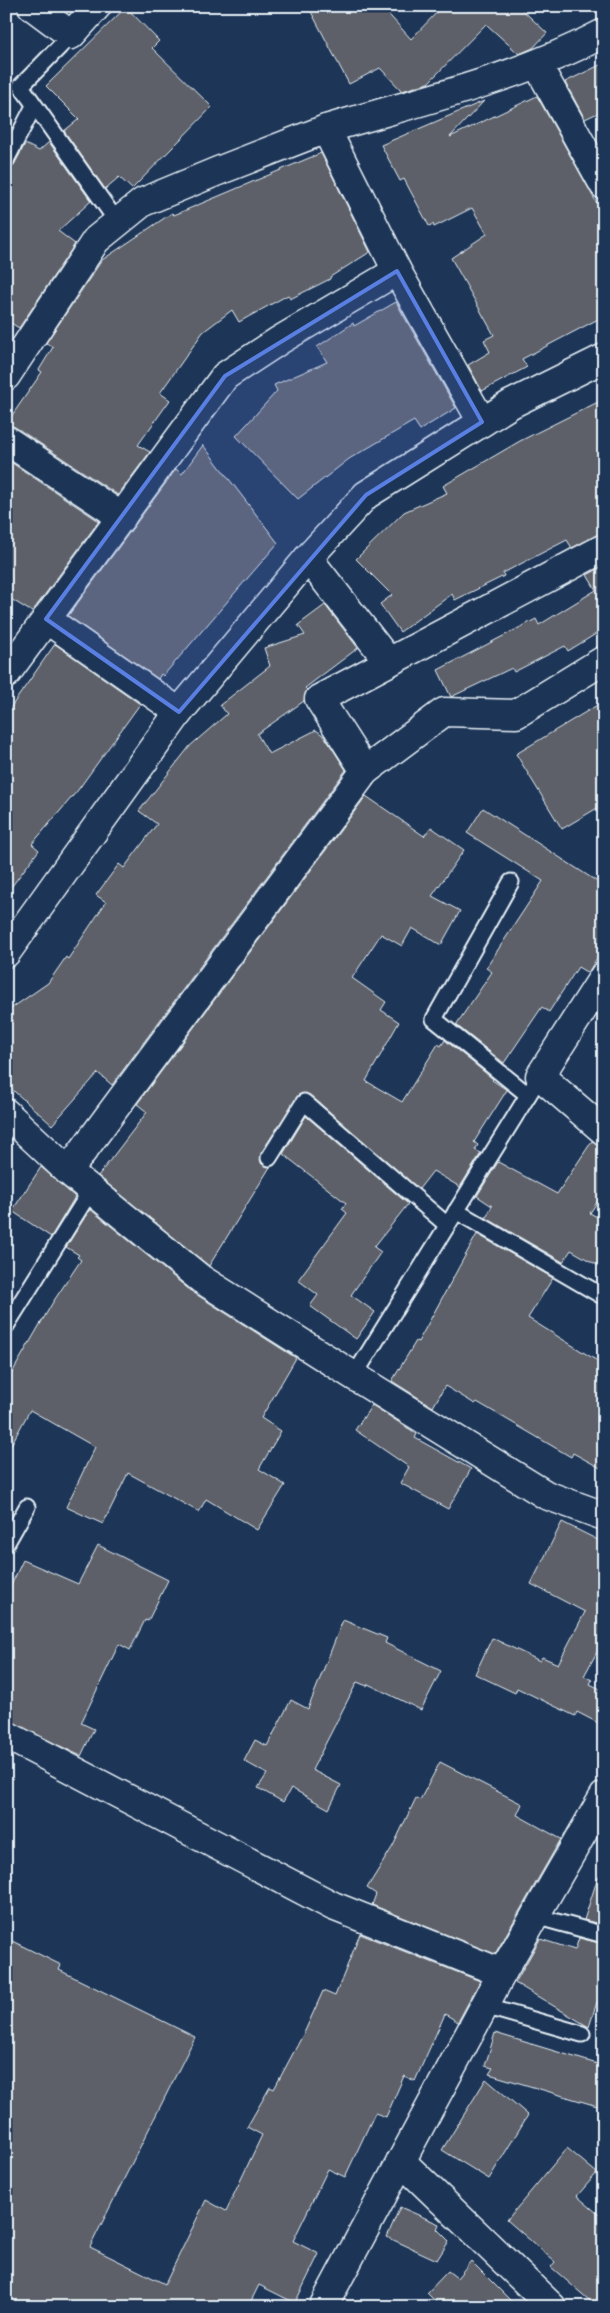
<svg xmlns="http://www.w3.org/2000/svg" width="610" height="2313" viewBox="0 0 610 2313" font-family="Delius,sans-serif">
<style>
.building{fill:#5d6067;stroke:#e8f1f8}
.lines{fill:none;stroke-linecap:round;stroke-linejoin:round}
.lane-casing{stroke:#e8f1f8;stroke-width:19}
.street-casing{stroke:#e8f1f8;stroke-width:31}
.lane{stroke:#1d3557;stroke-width:15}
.street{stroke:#1d3557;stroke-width:28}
.marked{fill:#5a7fe2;fill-opacity:0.2;stroke:#5a7fe2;stroke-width:4;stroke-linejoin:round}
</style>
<rect width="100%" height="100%" fill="#1d3557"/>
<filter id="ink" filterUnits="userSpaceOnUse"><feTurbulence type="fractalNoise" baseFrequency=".02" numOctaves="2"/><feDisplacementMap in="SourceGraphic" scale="10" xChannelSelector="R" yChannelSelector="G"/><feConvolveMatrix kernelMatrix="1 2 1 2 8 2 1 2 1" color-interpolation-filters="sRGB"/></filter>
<g filter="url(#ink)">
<!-- building -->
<g class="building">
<polygon points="308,6 381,6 411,39 443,6 518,6 547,33 533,48 519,54 486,24 428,83 402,91 380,68 349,84"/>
<polygon points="126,7 159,41 152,48 212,107 132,189 119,177 105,189 64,131 79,119 46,86"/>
<polygon points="604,63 604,110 585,119 565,82"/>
<polygon points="537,96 604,216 604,316 522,359 527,367 482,391 468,365 490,352 484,340 494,335 451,258 487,234 472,208 434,227 433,224 429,226 404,179 400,181 381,145 484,101 450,137"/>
<polygon points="49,142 91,201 58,231 75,244 19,328 6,320 6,169 14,165 25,144 39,151"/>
<polygon points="321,153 370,252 330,277 330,279 290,299 288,295 239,322 232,310 203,332 160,393 170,400 138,445 150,452 118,495 15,427 6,424 42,372 39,370 53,347 46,343 102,260 172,213 174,215"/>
<polygon points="396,302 456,408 420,430 414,421 349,459 298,499 236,436 277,391 274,385 327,362 317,347 353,323 354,326"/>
<polygon points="604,399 604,533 572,548 567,540 503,573 504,576 455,600 452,594 400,632 380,604 392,595 356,559 404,512 447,493 443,486 520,441"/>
<polygon points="203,445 278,543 163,676 161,674 158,679 68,616 176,469 182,474"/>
<polygon points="6,459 99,521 32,612 6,596"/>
<polygon points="604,566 604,629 568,651 565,646 514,672 512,668 451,697 438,670 536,619 539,625 596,590 587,575"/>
<polygon points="325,605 358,648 305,688 307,690 304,701 257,734 269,754 316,730 325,737 346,770 112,1085 98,1073 52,1125 6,1084 6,1012 48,983 66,957 68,959 106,902 96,895 119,864 124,868 157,824 139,811 190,746 227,714 220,705 270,666 264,648 305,635 298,625"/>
<polygon points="55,644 140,704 78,790 32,844 39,850 6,894 6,714"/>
<polygon points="604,701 604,804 562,829 516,754"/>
<polygon points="366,796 424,836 431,827 464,850 432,896 460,911 441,945 412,928 402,946 381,934 352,978 386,1002 381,1010 399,1022 366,1081 402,1102 438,1044 441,1046 445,1040 493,1079 492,1080 507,1090 474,1142 478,1145 475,1150 481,1153 460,1187 433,1171 419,1189 310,1095 300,1094 261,1153 261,1163 270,1167 209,1266 98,1176 147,1112 137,1104"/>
<polygon points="483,808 604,886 604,946 588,973 578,967 549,1012 542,1007 504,1063 456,1025 492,972 486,968 543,881 467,833"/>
<polygon points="306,1116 408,1204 374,1247 381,1252 351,1295 375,1312 356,1339 310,1306 318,1295 298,1280 347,1213 342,1209 346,1203 283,1154"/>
<polygon points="592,1141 604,1146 604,1192 590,1213 604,1221 604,1269 571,1250 563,1262 486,1218 492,1206 477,1196 498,1162 557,1194"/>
<polygon points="41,1167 75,1197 51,1237 12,1211"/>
<polygon points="90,1209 191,1291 296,1358 261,1418 281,1431 259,1469 285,1485 257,1530 206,1499 199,1512 128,1473 103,1524 66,1507 95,1447 30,1410 6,1454 6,1383 53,1302 81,1260 77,1257 79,1255 66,1247"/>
<polygon points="477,1234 553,1278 528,1318 604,1365 604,1470 573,1453 571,1457 477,1402 475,1404 445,1386 433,1407 392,1381 416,1341 418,1342"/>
<polygon points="372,1405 417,1434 415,1438 471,1469 448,1509 400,1483 409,1467 355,1430"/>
<polygon points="562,1522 604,1543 604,1639 584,1676 592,1680 590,1684 604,1691 604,1726 577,1712 575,1716 517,1688 515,1693 475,1674 492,1638 540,1661 542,1657 558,1664 585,1612 531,1584"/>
<polygon points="98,1545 168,1580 148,1621 145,1620 130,1650 119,1644 81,1723 94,1729 81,1756 6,1720 6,1596 23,1560 78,1584"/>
<polygon points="343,1620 387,1638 385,1643 441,1671 421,1710 368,1684 367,1686 357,1682 312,1770 341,1785 329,1809 291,1788 283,1802 258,1788 267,1774 244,1761 255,1740 267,1746 291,1700 308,1709"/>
<polygon points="440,1762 522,1804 517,1815 561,1839 495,1954 372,1905 376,1894 367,1888 393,1846 416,1798 420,1800"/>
<polygon points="598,1877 604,1878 604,1925 584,1920"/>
<polygon points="360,1934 480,1981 458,2022 445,2014 415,2081 404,2076 386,2117 375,2113 345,2177 328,2169 293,2241 319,2254 295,2303 259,2285 248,2307 6,2307 6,1938 61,1965 59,1970 195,2037 90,2247 165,2284 206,2200 226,2211 262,2135 247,2127 270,2087 274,2089 305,2031 323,1991 335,1996"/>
<polygon points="579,1938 604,1944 604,2004 597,2002 589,2027 515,1983 540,1939 575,1950"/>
<polygon points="495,2033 604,2066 604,2108 489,2074 493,2068 485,2066"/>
<polygon points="486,2079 528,2115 489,2179 442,2150"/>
<polygon points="567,2148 597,2173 577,2196 604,2219 604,2307 597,2307 551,2267 555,2262 507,2220"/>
<polygon points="400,2207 439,2224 437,2229 449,2241 437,2260 387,2237"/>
<polygon points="471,2261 517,2307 432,2307 436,2302 427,2293 448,2271 457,2278"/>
</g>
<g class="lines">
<defs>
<g id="lane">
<polyline points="71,35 21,86 118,223"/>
<polyline points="6,160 34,106"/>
<polyline points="511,882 434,1019 528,1095"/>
<polyline points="269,1158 304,1102 447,1225"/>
<polyline points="456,1211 604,1297"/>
<polyline points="6,1326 91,1190"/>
<polyline points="354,1376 540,1076"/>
<polyline points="6,1544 27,1507"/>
<polyline points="535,1916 604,1935"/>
<polyline points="484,2006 582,2034"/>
</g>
<g id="street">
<polyline points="32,6 71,35 97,6"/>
<polyline points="537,64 604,185"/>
<path d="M 326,129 C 419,101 517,79 604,33"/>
<polyline points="6,376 96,240 143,202 218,171 326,129 397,271 482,422"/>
<polyline points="6,440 122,517"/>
<polyline points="308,558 389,662"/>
<polyline points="46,619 179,712"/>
<polyline points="6,674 225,376 280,340 397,271"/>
<polyline points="365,771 319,699 604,548"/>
<polyline points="6,953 179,712 308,558 366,495 511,404 604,358"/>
<polyline points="604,976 540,1076 604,1131"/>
<polyline points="6,1113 68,1171 201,1279 354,1376 546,1495 604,1516"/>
<polyline points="68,1171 365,771 444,712 516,714 604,660"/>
<polyline points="6,1735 333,1906 502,1973"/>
<polyline points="401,2161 552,2307"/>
<polyline points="323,2307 502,1973 604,1796"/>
</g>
</defs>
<!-- lane casing -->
<use href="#lane" class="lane-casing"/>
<!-- street casing -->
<use href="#street" class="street-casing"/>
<!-- lane -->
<use href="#lane" class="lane"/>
<!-- street -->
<use href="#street" class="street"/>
</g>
</g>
<!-- marked area -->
<path class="marked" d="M 397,271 L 482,422 L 366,495 L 179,712 L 46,619 L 225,376 Z"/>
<!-- margin -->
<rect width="610" height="2313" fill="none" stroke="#1d3557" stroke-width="25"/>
<rect x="12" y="12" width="585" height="2288" fill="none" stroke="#e8f1f8" stroke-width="2" filter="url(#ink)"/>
</svg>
